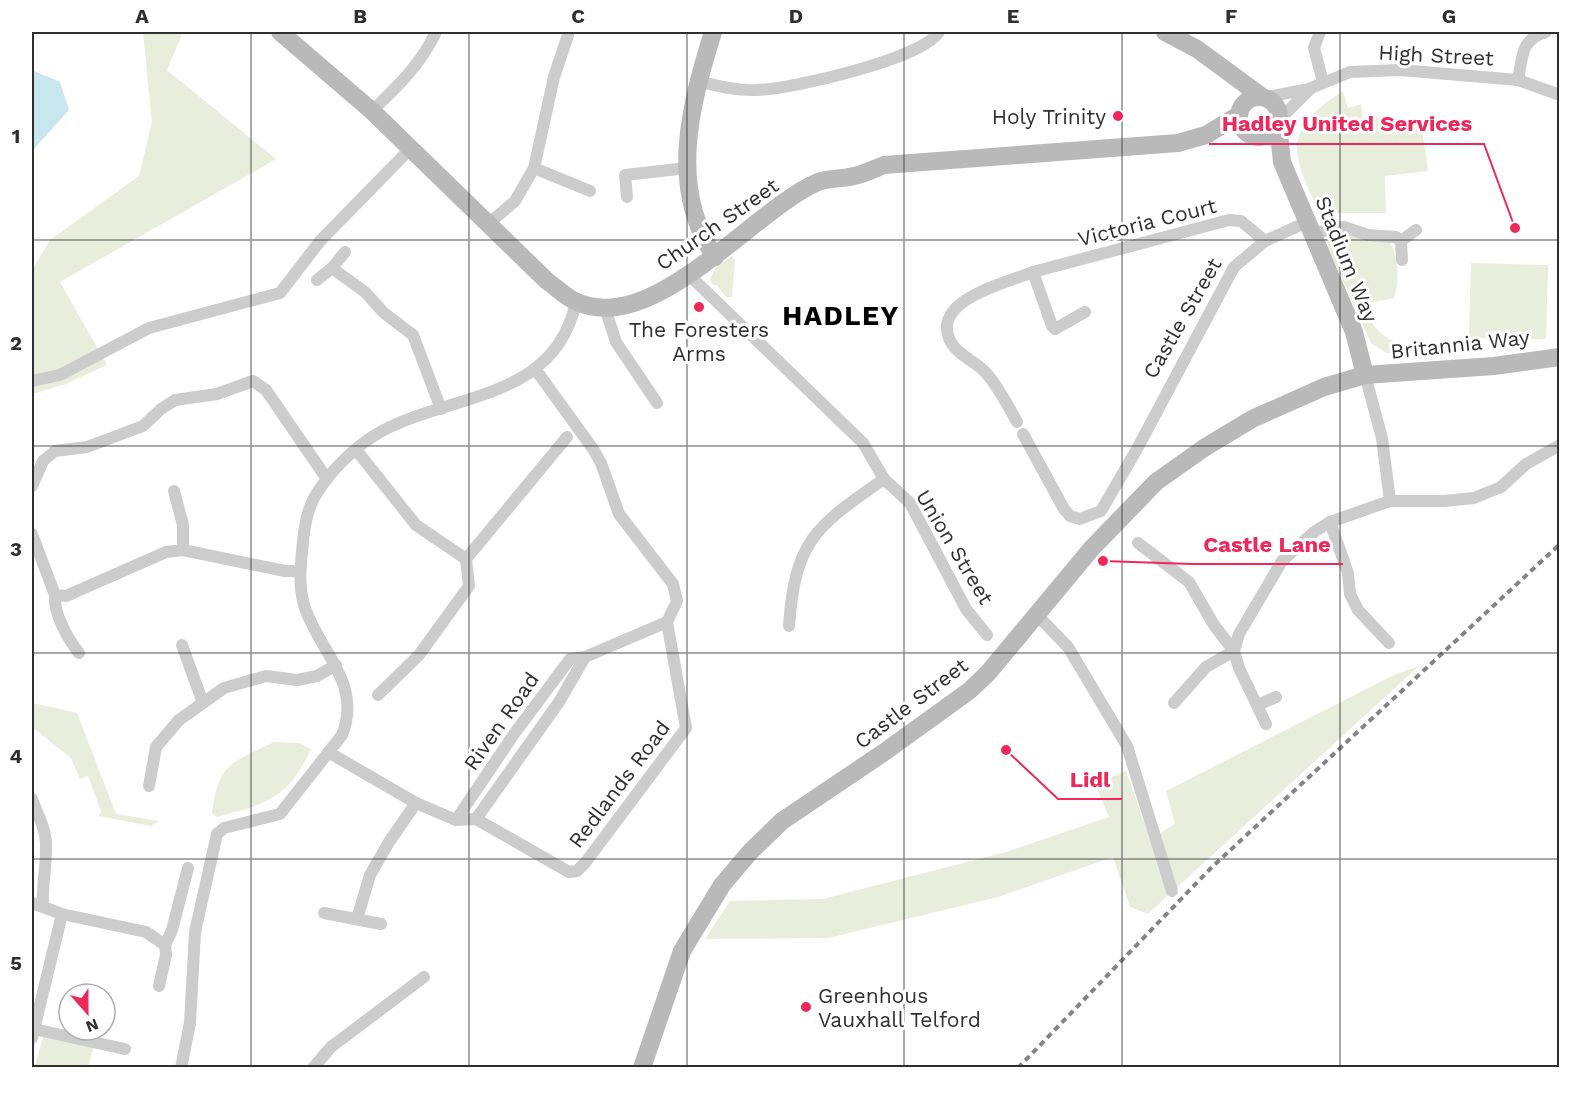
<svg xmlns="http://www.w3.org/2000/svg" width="1591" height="1099" viewBox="0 0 1591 1099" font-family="'Work Sans',sans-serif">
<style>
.green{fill:#e8eddc}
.water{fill:#c7e6ee}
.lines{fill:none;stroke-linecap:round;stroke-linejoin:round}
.street{stroke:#ccc;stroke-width:12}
.secondary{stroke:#b9b9b9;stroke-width:18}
.rail{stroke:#848484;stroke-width:4;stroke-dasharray:6 4.5;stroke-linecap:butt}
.grid{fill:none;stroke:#2f2f2f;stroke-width:1.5;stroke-opacity:0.55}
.poi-dot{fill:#ee285b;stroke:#fff;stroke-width:2}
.labels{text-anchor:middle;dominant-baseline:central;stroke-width:6;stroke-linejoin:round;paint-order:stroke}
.street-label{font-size:21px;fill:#2f2f2f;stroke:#fff}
.poi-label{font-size:21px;fill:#2f2f2f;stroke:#fff;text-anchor:end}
.district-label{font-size:27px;font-weight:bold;letter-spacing:1.5px;fill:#000;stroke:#fff}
.leader{fill:none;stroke:#ee285b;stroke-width:2}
.callout-dot{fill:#ee285b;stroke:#fff;stroke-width:2}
.callout-label{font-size:22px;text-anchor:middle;font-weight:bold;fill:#ee285b;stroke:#fff;stroke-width:6;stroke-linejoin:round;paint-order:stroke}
.neatline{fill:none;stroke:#2f2f2f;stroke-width:2}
.grid-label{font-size:20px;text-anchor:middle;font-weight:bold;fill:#2f2f2f}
</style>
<rect width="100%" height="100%" fill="#fff"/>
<!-- green -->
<g class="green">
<polygon points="143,32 183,32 167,70 276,159 60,282 107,365 66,384 32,394 32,270 50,240 139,176 152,122"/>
<path d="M 1343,91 L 1348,108 L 1361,104 L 1363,120 L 1385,115 L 1386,120 L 1393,123 L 1406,118 L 1410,126 L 1421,122 L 1428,171 L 1385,176 L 1386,213 L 1320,213 C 1291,153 1281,131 1343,91 Z"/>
<path d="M 1337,233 L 1390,242 C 1398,255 1400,284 1394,298 L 1362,304 C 1374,333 1388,342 1417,350 L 1387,353 L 1371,343 L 1328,248 L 1328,238 Z"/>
<polygon points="732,256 735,261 732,297 726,297 717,285 713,285 710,279 716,267"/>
<polygon points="1471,263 1548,265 1546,339 1469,338"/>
<polygon points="1419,666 1148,914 1130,907 1113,857 998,897 828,938 705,939 730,901 823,899 1006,852 1109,817 1095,784 1126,771 1150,839 1175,824 1166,791 1394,675"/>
<polygon points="32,700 33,703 77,713 116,814 159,821 151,826 99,816 101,811 88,776 80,779 71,758 32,727"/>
<path d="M 274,742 L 299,743 L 311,749 C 288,799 268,803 217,817 L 212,814 C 218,764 230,763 274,742 Z"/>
<polygon points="44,1034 94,1045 88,1067 34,1068"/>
</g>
<!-- water -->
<polygon class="water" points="32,70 60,82 69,110 32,151"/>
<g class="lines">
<!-- street -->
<g class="street">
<polyline points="1320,32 1314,48 1323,82"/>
<path d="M 1518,80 C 1523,56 1520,40 1546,32"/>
<path d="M 698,81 C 717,86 737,91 757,90 C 792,89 922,59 939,32"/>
<polyline points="1266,97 1310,89"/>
<path d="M 372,111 C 398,86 421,64 436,32"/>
<polyline points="1280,119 1311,88 1350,72 1400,70 1518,80 1560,95"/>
<polyline points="534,168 590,191"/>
<polyline points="627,197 625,175 687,168"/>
<polyline points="488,224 515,201 534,168 554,77 569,32"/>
<polyline points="1312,235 1332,228 1344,227 1368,235 1396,237 1401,241 1402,260"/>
<polyline points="1401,241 1416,230"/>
<polyline points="332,268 345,252"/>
<polyline points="1033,272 1229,220 1241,221 1265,241"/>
<polyline points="688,274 863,443 884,479 910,503 966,609 987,635"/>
<polyline points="317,280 332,268 365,292 384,313 413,335 441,409"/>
<polyline points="605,308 616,342 657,403"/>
<polyline points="1365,375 1382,438 1390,501"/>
<polyline points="32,381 60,375 149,328 280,293 320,241 411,148"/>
<path d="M 1017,422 C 1008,406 999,388 987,374 C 978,362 960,357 952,344 C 926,301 1006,283 1033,272 L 1052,326 L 1055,329 L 1085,312"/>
<polyline points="1023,434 1064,509 1070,516 1080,519 1101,511 1137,449 1234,267 1265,241 1307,222"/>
<polyline points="357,451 416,525 466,559 469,586 419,655 378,695"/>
<polyline points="32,486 43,461 55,451 87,447 143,426 161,409 175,400 217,394 253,381 266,390 327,479"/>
<polyline points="174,491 183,525 183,550"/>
<polyline points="1330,522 1348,573 1350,594 1358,610 1389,643"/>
<polyline points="32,534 55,595 66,596 166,552 183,550 285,571 300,571"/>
<polyline points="1138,543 1189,582 1214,625 1234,651 1206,667 1174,703"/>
<polyline points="466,559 567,437"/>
<path d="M 55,595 C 53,613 68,639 79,653"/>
<polyline points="1037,615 1068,647 1127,746 1172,891"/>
<path d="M 789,626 C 795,539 817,526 884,479"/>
<polyline points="182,645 203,703"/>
<polyline points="1258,705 1276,697"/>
<polyline points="1266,724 1239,668 1234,651 1239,634 1282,561 1314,532 1330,522 1390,501 1444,501 1474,498 1501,487 1526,464 1560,445"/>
<polyline points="328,752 416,803 456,820 476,819 569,872 577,871 585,863 686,728 667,622 677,601 673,584 619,514 601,463 593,449 536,370"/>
<polyline points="149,786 156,747 179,720 224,688 266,676 297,680 317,676 336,665"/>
<path d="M 32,799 C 38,815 47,831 46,849 C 46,868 42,886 43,905"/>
<polyline points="476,819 559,702 585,657 667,622"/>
<polyline points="456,820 514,734 570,659 585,657"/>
<polyline points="32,903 62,914 146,932 165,945 166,955 159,986"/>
<polyline points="324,913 381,924"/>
<polyline points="357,919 370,875 389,842 416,803"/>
<polyline points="165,945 172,930 188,868"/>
<polyline points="34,1029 125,1049"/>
<polyline points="32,1038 62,914"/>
<path d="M 181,1068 L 190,1023 L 195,932 L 217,834 L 224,828 L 280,814 L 342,735 C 363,682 318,651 304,605 C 298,583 301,564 303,541 C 305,523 308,505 319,490 C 334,467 358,444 382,431 C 454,393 555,400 576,302"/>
<polyline points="313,1068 331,1047 424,977"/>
</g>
<!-- secondary -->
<g class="secondary">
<path d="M 280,32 L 372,111 L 547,281 C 557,288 567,298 577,302 C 654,336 753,210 818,182 C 829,178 842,179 854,176 C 864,174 874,169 884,165 L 1178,143 L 1206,135 L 1239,115"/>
<path d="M 713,32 C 690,106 668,188 715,257"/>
<polyline points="1165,32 1197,49 1261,96"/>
<circle cx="1259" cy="117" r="20"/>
<polyline points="1278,125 1282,162 1354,332 1365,375"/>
<polyline points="642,1068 682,951 722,885 751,851 782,821 883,753 969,691 988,673 1092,548 1156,482 1204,448 1252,419 1324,387 1365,375 1494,366 1560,357"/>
</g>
<!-- rail -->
<polyline class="rail" points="1018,1068 1211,868 1560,544"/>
</g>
<!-- grid -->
<path class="grid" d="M 251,32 L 251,1068M 469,32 L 469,1068M 687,32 L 687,1068M 904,32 L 904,1068M 1122,32 L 1122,1068M 1340,32 L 1340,1068M 32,240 L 1560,240M 32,446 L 1560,446M 32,653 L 1560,653M 32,859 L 1560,859"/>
<!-- markers -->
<g class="poi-dot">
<circle cx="1118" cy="116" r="6"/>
<circle cx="699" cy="307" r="6"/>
<circle cx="806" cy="1007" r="6"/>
</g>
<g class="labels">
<!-- street labels -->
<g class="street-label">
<text transform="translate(1436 55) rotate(3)">High Street</text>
<text transform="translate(1147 222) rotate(-14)">Victoria Court</text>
<text transform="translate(717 224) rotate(-35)">Church Street</text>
<text transform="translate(1347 259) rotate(68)">Stadium Way</text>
<text transform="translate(1182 318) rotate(-60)">Castle Street</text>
<text transform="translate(1460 344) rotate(-6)">Britannia Way</text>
<text transform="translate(955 547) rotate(59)">Union Street</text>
<text transform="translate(911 703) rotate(-37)">Castle Street</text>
<text transform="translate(501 721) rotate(-55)">Riven Road</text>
<text transform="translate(619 784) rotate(-53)">Redlands Road</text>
</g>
<!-- poi labels -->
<g class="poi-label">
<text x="1106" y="116">Holy Trinity</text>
<text x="699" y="329" text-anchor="middle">The Foresters<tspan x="699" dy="24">Arms</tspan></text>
<text x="818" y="995" text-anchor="start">Greenhous<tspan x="818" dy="24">Vauxhall Telford</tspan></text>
</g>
<!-- district labels -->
<g class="district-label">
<text x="841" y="316">HADLEY</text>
</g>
</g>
<!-- callouts -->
<path class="leader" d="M1515 228L1484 144H1209M1103 561L1192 564H1343M1006 750L1058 799H1122"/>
<g class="callout-dot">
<circle cx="1515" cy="228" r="6"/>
<circle cx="1103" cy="561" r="6"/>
<circle cx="1006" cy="750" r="6"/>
</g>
<g class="callout-label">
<text x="1347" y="131">Hadley United Services</text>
<text x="1267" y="552">Castle Lane</text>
<text x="1090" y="787">Lidl</text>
</g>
<!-- border -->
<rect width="1591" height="1099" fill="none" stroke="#ffffff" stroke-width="66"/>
<!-- north arrow -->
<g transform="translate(87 1012) rotate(159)"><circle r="28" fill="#ffffff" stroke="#acacac" stroke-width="1.5"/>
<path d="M0-4.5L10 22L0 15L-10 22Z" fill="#ee285b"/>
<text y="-9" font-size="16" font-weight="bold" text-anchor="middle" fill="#2f2f2f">N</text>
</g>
<rect x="33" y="33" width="1525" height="1033" class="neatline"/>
<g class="grid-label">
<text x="142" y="23">A</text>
<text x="360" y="23">B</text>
<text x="578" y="23">C</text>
<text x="796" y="23">D</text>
<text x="1013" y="23">E</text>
<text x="1231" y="23">F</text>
<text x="1449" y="23">G</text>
<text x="16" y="143">1</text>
<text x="16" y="350">2</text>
<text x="16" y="556">3</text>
<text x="16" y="763">4</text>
<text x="16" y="970">5</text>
</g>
</svg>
